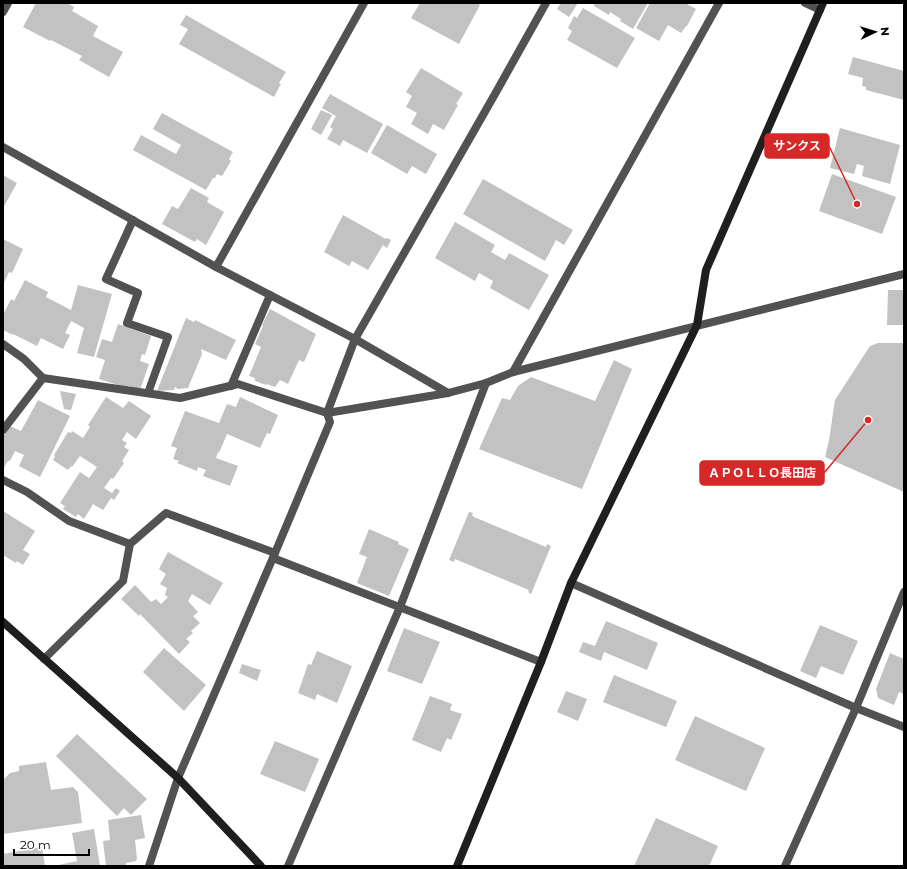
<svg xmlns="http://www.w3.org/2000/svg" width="907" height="869" viewBox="0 0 907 869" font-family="Montserrat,'Noto Sans JP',sans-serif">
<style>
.building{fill:#c2c2c2}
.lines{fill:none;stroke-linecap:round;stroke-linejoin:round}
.lane{stroke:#525252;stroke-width:8}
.street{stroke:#525252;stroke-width:8}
.secondary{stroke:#1f1f1f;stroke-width:8}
.leader{fill:none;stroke:#d62828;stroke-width:1.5}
.callout-dot{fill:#d62828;stroke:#fff;stroke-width:1.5}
.callout{fill:#d62828;stroke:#d62828;stroke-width:1.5}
.callout-label{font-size:12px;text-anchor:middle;font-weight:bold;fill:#fff}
</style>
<rect width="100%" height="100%" fill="#fff"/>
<!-- building -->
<g class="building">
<polygon points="36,3 67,3 74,7 72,11 98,26 93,36 123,52 109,77 79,60 82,56 51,40 50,41 23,27"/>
<polygon points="420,3 477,3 480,5 459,44 411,18"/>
<polygon points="561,3 578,3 569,17 557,9"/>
<polygon points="595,3 648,3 633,29 620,21 621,19 610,12 609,15 594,6"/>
<polygon points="650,3 685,3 696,9 687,26 686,26 681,33 668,25 659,41 636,28"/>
<polygon points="583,8 635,38 617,68 567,40 572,31 568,28 574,16 577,18"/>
<polygon points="186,15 286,72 279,83 281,84 274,97 179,44 188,29 180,25"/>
<polygon points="853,57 904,71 904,100 866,90 866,87 862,86 863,78 848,74"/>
<polygon points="421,68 463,93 456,104 458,105 444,130 433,124 428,134 411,124 417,113 406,107 412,96 406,92"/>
<polygon points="330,94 383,124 367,153 343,140 340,146 327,139 333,129 330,127 336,116 322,108"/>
<polygon points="321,110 332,115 321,135 311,129"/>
<polygon points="162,113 233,152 229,159 231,161 222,176 217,174 215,178 213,178 206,190 133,150 141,135 176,154 181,145 153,129"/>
<polygon points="387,125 437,154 426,174 412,166 407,174 371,153"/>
<polygon points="840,128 900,145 890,184 862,176 864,166 857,164 854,174 830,168"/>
<polygon points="832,174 896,197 882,234 819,211"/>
<polygon points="3,175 17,183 3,208"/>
<polygon points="483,179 573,230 564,245 556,240 545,261 463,214"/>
<polygon points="191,188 209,198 207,202 224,212 206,245 197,239 195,242 162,224 172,206 178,209"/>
<polygon points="343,215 386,239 387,238 391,240 387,248 383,245 368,270 352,261 349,266 324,252"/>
<polygon points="455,222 495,245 491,252 505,260 509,253 549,275 529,310 490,288 493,281 479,273 475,281 435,258"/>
<polygon points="3,239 23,249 12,273 9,272 3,285"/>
<polygon points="25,280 48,292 46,297 71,310 78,285 112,294 94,357 77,353 84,328 71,321 65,333 70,335 63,349 41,338 37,346 13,334 13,335 3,330 3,315 11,299 14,301"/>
<polygon points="888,290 904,290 904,325 887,325"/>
<polygon points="270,309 316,334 304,362 299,360 288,384 280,380 275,387 267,384 266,385 255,381 255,378 249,376 261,347 255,344 263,326 262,325"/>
<polygon points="186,318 194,322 195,320 236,340 226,360 201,349 202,354 188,388 178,389 175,387 174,390 157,391"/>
<polygon points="118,324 151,336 145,355 142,354 140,361 149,364 140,390 128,386 127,388 99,379 105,360 96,357 102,339 112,342"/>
<polygon points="878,343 904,343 904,492 825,457 829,440 835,400 870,346"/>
<polygon points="614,360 632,369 582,489 479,449 502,398 510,400 518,386 531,377 595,401"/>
<polygon points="60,391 76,394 71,410 64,409"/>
<polygon points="106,397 123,408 129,401 151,416 136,439 127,432 122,440 127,443 124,447 129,450 122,461 124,463 113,479 111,478 104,488 112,493 116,488 120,491 114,500 111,498 103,510 93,504 84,519 78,514 76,517 63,509 65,506 60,503 80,472 89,478 97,467 80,456 72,467 71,466 68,470 53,460 55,456 54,455 68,432 71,433 72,431 83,438 90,427 88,425"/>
<polygon points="240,397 278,415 270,434 267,433 260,448 227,434 219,453 218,452 216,458 238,466 230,486 203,476 206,470 198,467 197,471 177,463 179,461 173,459 177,448 171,446 185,411 219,423 227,404 236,407"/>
<polygon points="38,400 70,416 40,477 19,466 24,455 15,451 10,461 8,461 3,469 3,437 10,426 21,431"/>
<polygon points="3,511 35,531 23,550 30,554 23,565 17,561 16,563 3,555"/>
<polygon points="469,512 473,513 472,515 474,517 546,547 547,544 551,546 531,594 528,592 529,590 455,559 454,562 449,560"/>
<polygon points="369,529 399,542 398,544 409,549 389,596 357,583 367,557 359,554"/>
<polygon points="168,552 223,583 210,605 192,594 188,601 198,612 193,616 200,623 191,631 193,633 186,639 190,642 179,654 140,614 139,616 121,599 135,585 151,602 156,599 161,604 168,597 165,595 167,588 160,584 166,574 159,569"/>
<polygon points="606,621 658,643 647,670 604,652 601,661 579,652 583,642 595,646"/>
<polygon points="820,625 858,641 843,675 821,666 816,678 800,671"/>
<polygon points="404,628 440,642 422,684 387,671"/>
<polygon points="164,648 206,685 184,711 143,672"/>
<polygon points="317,651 352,666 337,703 317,694 315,700 298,693 308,664 311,665"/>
<polygon points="890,653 904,659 904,694 899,692 894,705 878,698 876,689"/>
<polygon points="242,664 261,670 257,681 239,673"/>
<polygon points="614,675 677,701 666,727 603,702"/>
<polygon points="566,691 587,699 578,721 557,712"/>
<polygon points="430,696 452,704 450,710 462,714 451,740 447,738 441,752 412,740"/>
<polygon points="695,716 765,748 746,791 675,760"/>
<polygon points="77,734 147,799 131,815 124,808 117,816 56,756"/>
<polygon points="275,741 319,759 305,792 260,774"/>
<polygon points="46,762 51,790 73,787 78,792 82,823 3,834 4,779 10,773 19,771 19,766"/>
<polygon points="141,815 145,838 135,840 137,859 136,861 126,863 126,866 106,866 103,841 110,840 108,820"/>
<polygon points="656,818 718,846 709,866 634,866"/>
<polygon points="94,829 100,866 54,866 77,861 72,833"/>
<polygon points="42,847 45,866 3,866 3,854"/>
</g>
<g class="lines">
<!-- lane -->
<g class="lane">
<polyline points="133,220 106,279 138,293 127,323 168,337 148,393"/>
<polyline points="3,344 24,359 43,378 180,398 238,384 327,413 355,339"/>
<polyline points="231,386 270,295"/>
<polyline points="3,430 43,378"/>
<polyline points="3,480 27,492 69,521 130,544 166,513 275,553"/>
<polyline points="44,659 123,581 130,544"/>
</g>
<!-- street -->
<g class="street">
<polyline points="805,3 820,10"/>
<polyline points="3,12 8,3"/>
<polyline points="3,147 216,267 355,339 448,393"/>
<polyline points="216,267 364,3"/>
<polyline points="355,339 495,94 546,3"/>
<polyline points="513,372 719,3"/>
<polyline points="273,558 541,662"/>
<polyline points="571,583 856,708 904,727"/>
<polyline points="149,866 178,778 275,553 330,422 327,413 448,393 486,383 513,372 904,274"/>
<polyline points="288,866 400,607 486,383"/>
<polyline points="785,866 856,708 904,592"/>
</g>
<!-- secondary -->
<g class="secondary">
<polyline points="3,622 178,778 261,866"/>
<polyline points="457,866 541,662 571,583 697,325 706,270 823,3"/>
</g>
</g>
<!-- callouts -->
<path class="leader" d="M857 204L829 146M868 420L824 473"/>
<g class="callout-dot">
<circle cx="857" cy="204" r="4"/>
<circle cx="868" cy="420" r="4"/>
</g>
<g class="callout">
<rect x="765" y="134" width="64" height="24" rx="4"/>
<rect x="700" y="461" width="124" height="24" rx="4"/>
</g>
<g class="callout-label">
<text x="797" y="150">サンクス</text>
<text x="762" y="477">ＡＰＯＬＬＯ長田店</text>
</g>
<!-- border -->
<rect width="907" height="869" fill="none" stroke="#000000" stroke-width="8"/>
<!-- north arrow -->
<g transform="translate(875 32) rotate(86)" stroke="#ffffff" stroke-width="3" paint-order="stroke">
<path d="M0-3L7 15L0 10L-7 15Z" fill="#000000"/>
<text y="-6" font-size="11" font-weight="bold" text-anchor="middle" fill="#000000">N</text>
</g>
<!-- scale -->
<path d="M14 849v6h75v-6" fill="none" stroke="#000000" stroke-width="2"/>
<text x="20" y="849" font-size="12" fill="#000000" stroke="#ffffff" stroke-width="3" paint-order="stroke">20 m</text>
</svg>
